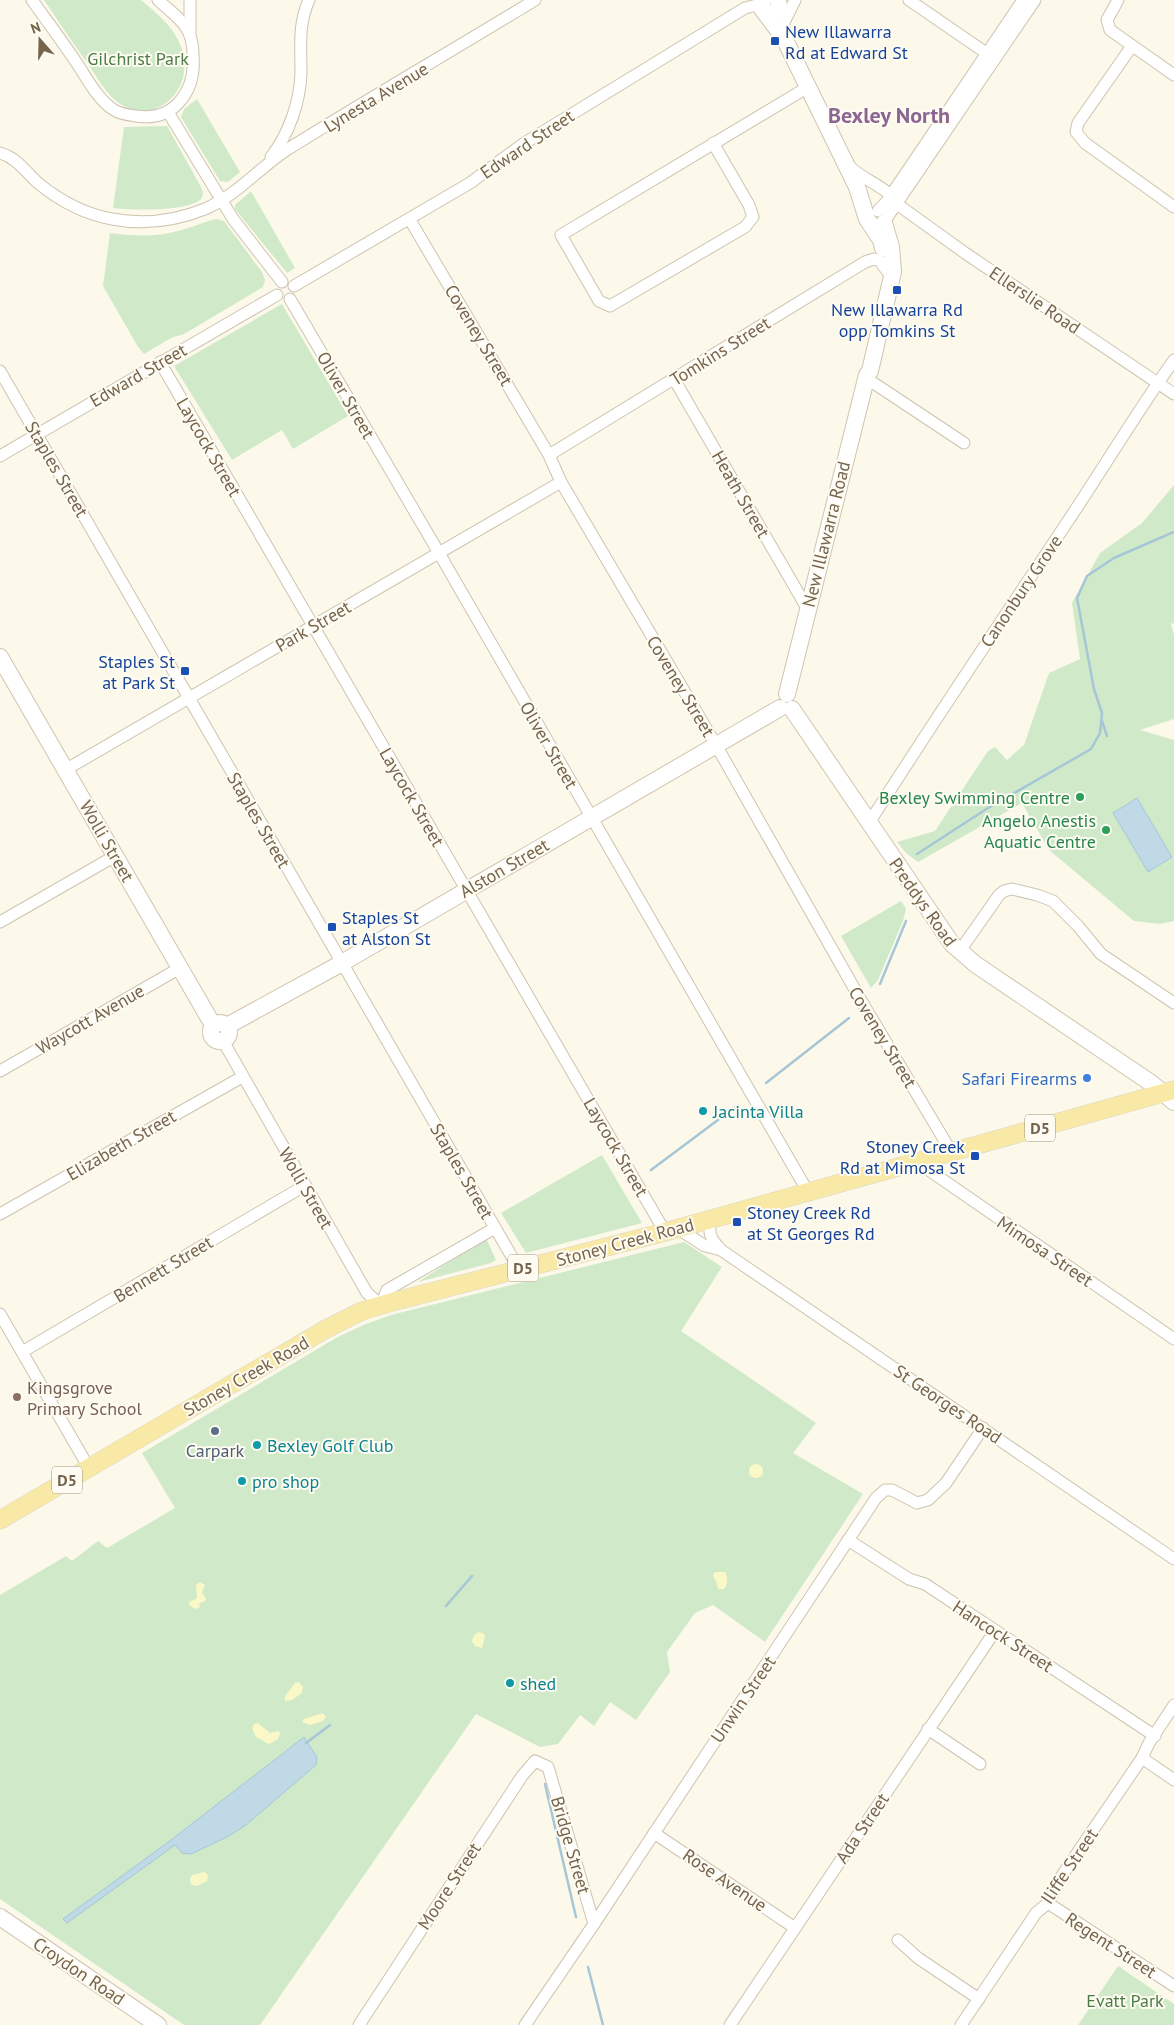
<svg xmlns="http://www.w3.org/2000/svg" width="1174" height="2025" viewBox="0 0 1174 2025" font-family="'PT Sans',sans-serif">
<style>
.green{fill:#d0eac9}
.sand{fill:#faf8c7}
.water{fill:#bfd9e6;stroke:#a6c6d7}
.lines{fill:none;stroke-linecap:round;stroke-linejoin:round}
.stream{stroke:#a6c6d7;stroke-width:2.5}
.street-casing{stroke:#cec3b0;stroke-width:13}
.secondary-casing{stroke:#d1c4ae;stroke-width:18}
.primary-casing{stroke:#dcd7d1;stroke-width:19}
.street{stroke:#fff;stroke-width:11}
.secondary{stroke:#fff;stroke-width:16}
.primary{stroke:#f8e9a6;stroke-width:18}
.transit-dot{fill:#1a4fb4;stroke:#fefcf2;stroke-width:2}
.leisure-dot{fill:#2e9e5b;stroke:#fefcf2;stroke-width:2}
.shop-dot{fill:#3f7fe0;stroke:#fefcf2;stroke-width:2}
.culture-dot{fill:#0f9aa8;stroke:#fefcf2;stroke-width:2}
.education-dot{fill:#8d6e63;stroke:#fefcf2;stroke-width:2}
.service-dot{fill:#5c6f8a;stroke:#fefcf2;stroke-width:2}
.labels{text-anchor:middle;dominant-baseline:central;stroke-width:4;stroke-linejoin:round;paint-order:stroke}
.shield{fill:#fefcf2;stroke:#a0927f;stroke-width:1}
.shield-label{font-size:16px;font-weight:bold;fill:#77644e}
.transit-label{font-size:18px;fill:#164399;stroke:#fefcf2;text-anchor:start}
.park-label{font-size:18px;fill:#4c7c46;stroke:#fefcf2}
.street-label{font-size:18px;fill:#77644e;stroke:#fefcf2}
.leisure-label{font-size:18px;fill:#27864d;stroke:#fefcf2;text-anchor:end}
.shop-label{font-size:18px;fill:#366cbe;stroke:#fefcf2;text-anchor:end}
.culture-label{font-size:18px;fill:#0d838f;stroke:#fefcf2;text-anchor:start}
.education-label{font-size:18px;fill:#785e54;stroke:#fefcf2;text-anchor:start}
.service-label{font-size:18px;fill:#4e5e75;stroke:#fefcf2}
.district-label{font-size:22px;font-weight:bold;fill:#8c6692;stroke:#fefcf2}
</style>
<rect width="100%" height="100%" fill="#fcf9eb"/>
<!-- green -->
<g class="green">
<path d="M 44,0 L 141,0 C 156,13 171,24 179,42 C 201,88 153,132 115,100 C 105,91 97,78 90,67 C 74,45 59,22 44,0 Z"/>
<polygon points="197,99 240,172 228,182 220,181 181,117 184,109"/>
<path d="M 167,126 L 201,187 C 202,189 203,193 203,195 C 199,213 127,210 113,208 L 124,127 Z"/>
<polygon points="251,191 295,268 287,273 235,209 235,205"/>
<path d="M 216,219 L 224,221 L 262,272 L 265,280 L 263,287 L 184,334 L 171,338 L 144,354 L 138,347 L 103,286 L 110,233 C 133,236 155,237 178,231 C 191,228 203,222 216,219 Z"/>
<polygon points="282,304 348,416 293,449 282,430 232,460 174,366"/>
<polygon points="1174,485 1174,623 1171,624 1174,635 1174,719 1140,730 1174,740 1174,921 1160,924 1134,921 1049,850 1022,803 918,862 906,853 897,842 935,831 988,751 995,747 1007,760 1024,745 1049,673 1080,659 1072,603 1100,553 1142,523"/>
<polygon points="901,901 906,909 903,921 878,980 871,988 841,936"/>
<polygon points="602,1155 642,1223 526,1253 501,1213"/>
<polygon points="486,1238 496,1260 491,1263 418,1282"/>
<polygon points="684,1242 722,1267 681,1331 816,1423 793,1453 863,1494 765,1642 713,1605 695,1613 667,1652 670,1672 636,1720 610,1702 594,1726 580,1715 558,1744 540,1747 476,1714 260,2025 184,2025 0,1899 0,1595 66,1556 72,1561 98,1541 107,1548 175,1508 142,1453 336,1338 363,1325 391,1315"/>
<polygon points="1118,1966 1174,2004 1174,2025 1078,2025"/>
</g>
<!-- sand -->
<g class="sand">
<circle cx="756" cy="1471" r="7"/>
<path d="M 715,1572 L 725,1572 C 728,1577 728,1584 724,1589 L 718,1589 L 716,1581 L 713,1576 Z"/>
<polygon points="200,1582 205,1585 202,1592 206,1599 204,1602 199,1603 200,1607 195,1609 189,1605 189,1602 197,1598 196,1585"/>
<polygon points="479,1632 483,1633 485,1636 482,1648 475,1646 472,1641 474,1635"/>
<polygon points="299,1682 303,1687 302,1693 292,1700 285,1701 285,1696 295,1683"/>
<polygon points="323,1713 326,1717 323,1721 310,1725 302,1722 304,1719"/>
<polygon points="258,1723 270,1733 279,1731 280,1734 278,1739 269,1744 256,1737 252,1728 254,1724"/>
<polygon points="204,1872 208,1875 207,1881 197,1886 191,1885 190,1879 192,1875"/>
</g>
<!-- water -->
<g class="water">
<polygon points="1137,798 1172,857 1148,872 1113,813"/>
<polygon points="304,1737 317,1757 316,1765 246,1825 229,1836 191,1854 182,1853 175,1845 67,1923 63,1919 171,1840"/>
</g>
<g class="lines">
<!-- stream -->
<g class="stream">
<polyline points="1102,721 1107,736"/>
<polyline points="917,854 988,808 1091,749 1100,733 1102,713 1094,689 1077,598 1087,576 1114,558 1174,532"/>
<polyline points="880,984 906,921"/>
<polyline points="766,1083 849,1018"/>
<polyline points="651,1170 738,1105"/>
<polyline points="446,1606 472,1576"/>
<polyline points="306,1743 330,1725"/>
<polyline points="545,1784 576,1917"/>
<polyline points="588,1967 603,2025"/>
</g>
<defs>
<g id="street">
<path d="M 32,0 C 47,21 62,41 76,62 C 87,78 97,99 114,110 C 120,114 128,115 136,116 C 174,122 196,91 193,56 C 193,48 192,40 189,33 C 183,20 169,10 158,0"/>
<polyline points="909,0 992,57"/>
<polyline points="1118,0 1107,20 1110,30 1174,75"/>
<polyline points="190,35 190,0"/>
<polyline points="784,38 784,22 795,0"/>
<polyline points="1132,46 1078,123 1076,132 1085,143 1174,207"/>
<polyline points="168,112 233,219 282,282"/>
<polyline points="713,143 749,205 753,217 745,227 610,306 599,301 561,235 808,87"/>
<path d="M 0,153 C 17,158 25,171 38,183 C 60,201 84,214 112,219 C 144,225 175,221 205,209 C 237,195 259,168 288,149 C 370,98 453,50 535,0"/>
<path d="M 271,157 C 289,134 300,102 301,73 C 301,47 298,24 309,0"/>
<path d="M 849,166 C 864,181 887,186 897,204 L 965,253 L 1174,394"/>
<polyline points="878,211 887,201 1023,0"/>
<polyline points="410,220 549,455 561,482 716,745 862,1002 952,1153"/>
<polyline points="884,222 1035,0"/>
<polyline points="294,286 470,183 523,144 745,8 761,4"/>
<polyline points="290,299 439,553 808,1192"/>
<polyline points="160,362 665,1232"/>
<polyline points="0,371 519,1269"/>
<polyline points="866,378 964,443"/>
<polyline points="674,379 807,608"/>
<polyline points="549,455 865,262 874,259 879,260 887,271"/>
<polyline points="0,456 277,295"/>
<polyline points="65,770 561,482"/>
<path d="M 869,823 C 933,722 1000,623 1066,524 C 1103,469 1136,413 1174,360"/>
<polyline points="0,922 115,856"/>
<polyline points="959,952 999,895 1004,891 1012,889 1037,895 1053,901 1078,926 1101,954 1174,1003"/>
<polyline points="223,1041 367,1293 381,1305 387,1290 495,1228"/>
<polyline points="0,1071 180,968"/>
<polyline points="917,1162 1174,1339"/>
<polyline points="0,1214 242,1077"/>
<path d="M 718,1217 L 710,1224 C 708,1236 714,1242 721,1250 L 1174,1559"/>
<polyline points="677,1228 705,1246 721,1250"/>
<polyline points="0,1314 89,1468"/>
<polyline points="22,1352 304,1186"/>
<polyline points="848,1540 909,1579 925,1584 1155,1736"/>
<polyline points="928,1729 980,1764"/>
<polyline points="1142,1758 1174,1780"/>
<polyline points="654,1833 795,1928"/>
<polyline points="1048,1903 1174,1986"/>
<polyline points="898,1940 918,1958 979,1999"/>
<polyline points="359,2025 522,1776 535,1761 548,1767 594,1924"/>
<polyline points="525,2025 594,1924 876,1498 885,1490 892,1490 917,1503 928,1500 946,1483 983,1428"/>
<polyline points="730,2025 995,1631"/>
<polyline points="961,2025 1036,1913 1048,1903 1063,1874 1142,1758 1149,1743 1174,1705"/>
</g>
<g id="secondary">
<polyline points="762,0 762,9 784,38 857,187 867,219 881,240 883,248"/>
<polyline points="764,11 770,14 777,11 779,6 778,0"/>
<polyline points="0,657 213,1025"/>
<polyline points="787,694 867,375 870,371 893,272 891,247 884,223"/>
<polyline points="792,709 952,944 975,964 1151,1083 1174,1102"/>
<circle cx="220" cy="1032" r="9"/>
<polyline points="227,1026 342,963 780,708"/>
<polyline points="0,1917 158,2025"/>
</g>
<polyline id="primary" points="0,1520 326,1329 362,1311 396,1301 665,1232 1174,1090"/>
</defs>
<!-- street casing -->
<use href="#street" class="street-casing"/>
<!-- secondary casing -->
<use href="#secondary" class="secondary-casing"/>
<!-- primary casing -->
<use href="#primary" class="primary-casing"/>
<!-- street -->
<use href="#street" class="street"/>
<!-- secondary -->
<use href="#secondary" class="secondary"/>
<!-- primary -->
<use href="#primary" class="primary"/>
</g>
<!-- markers -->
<g class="transit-dot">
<rect x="770" y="36" width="10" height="10" rx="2.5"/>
<rect x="892" y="285" width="10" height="10" rx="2.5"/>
<rect x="180" y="666" width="10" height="10" rx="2.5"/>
<rect x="327" y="922" width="10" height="10" rx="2.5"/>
<rect x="970" y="1151" width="10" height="10" rx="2.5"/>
<rect x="732" y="1217" width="10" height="10" rx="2.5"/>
</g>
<g class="leisure-dot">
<circle cx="1080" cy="797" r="5"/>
<circle cx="1106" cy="830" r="5"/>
</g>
<circle class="shop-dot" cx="1087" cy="1078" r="5"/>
<g class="culture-dot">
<circle cx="703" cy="1111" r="5"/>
<circle cx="257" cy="1445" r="5"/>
<circle cx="242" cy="1481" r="5"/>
<circle cx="510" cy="1683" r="5"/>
</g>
<circle class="education-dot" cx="17" cy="1397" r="5"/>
<circle class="service-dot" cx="215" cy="1431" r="5"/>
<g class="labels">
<!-- shield labels -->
<g class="shield">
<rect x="1025" y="1114.5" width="30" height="27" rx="4"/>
<rect x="508" y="1254.5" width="30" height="27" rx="4"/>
<rect x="52" y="1466.5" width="30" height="27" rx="4"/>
</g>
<g class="shield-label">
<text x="1040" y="1128">D5</text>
<text x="523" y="1268">D5</text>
<text x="67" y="1480">D5</text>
</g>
<!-- transit labels -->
<g class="transit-label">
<text x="785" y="31">New Illawarra<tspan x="785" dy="21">Rd at Edward St</tspan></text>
<text x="897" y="309" text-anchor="middle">New Illawarra Rd<tspan x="897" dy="21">opp Tomkins St</tspan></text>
<text x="175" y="661" text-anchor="end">Staples St<tspan x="175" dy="21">at Park St</tspan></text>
<text x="342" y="917">Staples St<tspan x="342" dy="21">at Alston St</tspan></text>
<text x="965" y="1146" text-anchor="end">Stoney Creek<tspan x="965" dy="21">Rd at Mimosa St</tspan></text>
<text x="747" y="1212">Stoney Creek Rd<tspan x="747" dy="21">at St Georges Rd</tspan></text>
</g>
<!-- park labels -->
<g class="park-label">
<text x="138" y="58">Gilchrist Park</text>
<text x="1125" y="2000">Evatt Park</text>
</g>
<!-- street labels -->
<g class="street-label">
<text transform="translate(376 97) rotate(-31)">Lynesta Avenue</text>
<text transform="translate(527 144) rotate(-34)">Edward Street</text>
<text transform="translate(1035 300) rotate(34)">Ellerslie Road</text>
<text transform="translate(479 335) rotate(59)">Coveney Street</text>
<text transform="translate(720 351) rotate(-32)">Tomkins Street</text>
<text transform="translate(138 375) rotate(-30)">Edward Street</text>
<text transform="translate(346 395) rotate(60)">Oliver Street</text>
<text transform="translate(209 447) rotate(60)">Laycock Street</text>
<text transform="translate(57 469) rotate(60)">Staples Street</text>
<text transform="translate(741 494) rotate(60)">Heath Street</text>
<text transform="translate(826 534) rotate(-76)">New Illawarra Road</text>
<text transform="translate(1021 591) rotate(-56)">Canonbury Grove</text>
<text transform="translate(313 626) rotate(-30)">Park Street</text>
<text transform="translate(681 686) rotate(59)">Coveney Street</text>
<text transform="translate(549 745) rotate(60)">Oliver Street</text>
<text transform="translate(412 797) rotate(60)">Laycock Street</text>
<text transform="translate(259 820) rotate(60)">Staples Street</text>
<text transform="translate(107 841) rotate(60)">Wolli Street</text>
<text transform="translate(504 868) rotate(-30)">Alston Street</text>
<text transform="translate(923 902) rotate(55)">Preddys Road</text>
<text transform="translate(90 1019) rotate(-30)">Waycott Avenue</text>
<text transform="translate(883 1037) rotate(59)">Coveney Street</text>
<text transform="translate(121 1145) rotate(-30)">Elizabeth Street</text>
<text transform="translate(616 1147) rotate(60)">Laycock Street</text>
<text transform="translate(462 1171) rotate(60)">Staples Street</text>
<text transform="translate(306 1188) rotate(60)">Wolli Street</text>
<text transform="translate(625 1242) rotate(-15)">Stoney Creek Road</text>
<text transform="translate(1045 1251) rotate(34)">Mimosa Street</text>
<text transform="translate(163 1269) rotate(-31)">Bennett Street</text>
<text transform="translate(246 1376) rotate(-30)">Stoney Creek Road</text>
<text transform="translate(948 1404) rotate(34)">St Georges Road</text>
<text transform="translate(1003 1636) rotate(33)">Hancock Street</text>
<text transform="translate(743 1699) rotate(-56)">Unwin Street</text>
<text transform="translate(862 1828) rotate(-56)">Ada Street</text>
<text transform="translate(571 1845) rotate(74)">Bridge Street</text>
<text transform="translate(1069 1866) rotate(-56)">Iliffe Street</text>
<text transform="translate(725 1880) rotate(34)">Rose Avenue</text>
<text transform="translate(449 1886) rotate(-57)">Moore Street</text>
<text transform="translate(1111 1945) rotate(33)">Regent Street</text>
<text transform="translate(79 1971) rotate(34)">Croydon Road</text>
</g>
<!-- leisure labels -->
<g class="leisure-label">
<text x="1070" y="797">Bexley Swimming Centre</text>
<text x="1096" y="820">Angelo Anestis<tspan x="1096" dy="21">Aquatic Centre</tspan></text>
</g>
<!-- shop labels -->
<g class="shop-label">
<text x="1077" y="1078">Safari Firearms</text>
</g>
<!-- culture labels -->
<g class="culture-label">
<text x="713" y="1111">Jacinta Villa</text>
<text x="267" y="1445">Bexley Golf Club</text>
<text x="252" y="1481">pro shop</text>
<text x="520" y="1683">shed</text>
</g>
<!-- education labels -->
<g class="education-label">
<text x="27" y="1387">Kingsgrove<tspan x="27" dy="21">Primary School</tspan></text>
</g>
<!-- service labels -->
<g class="service-label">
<text x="215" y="1450">Carpark</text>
</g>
<!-- district labels -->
<g class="district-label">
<text x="889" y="115">Bexley North</text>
</g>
</g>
<!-- north arrow -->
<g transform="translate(40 40) rotate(340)" stroke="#fefcf2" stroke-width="4" paint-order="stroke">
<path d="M0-4L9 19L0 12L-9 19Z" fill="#77644e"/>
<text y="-8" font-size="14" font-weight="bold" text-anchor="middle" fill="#77644e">N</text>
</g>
</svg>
